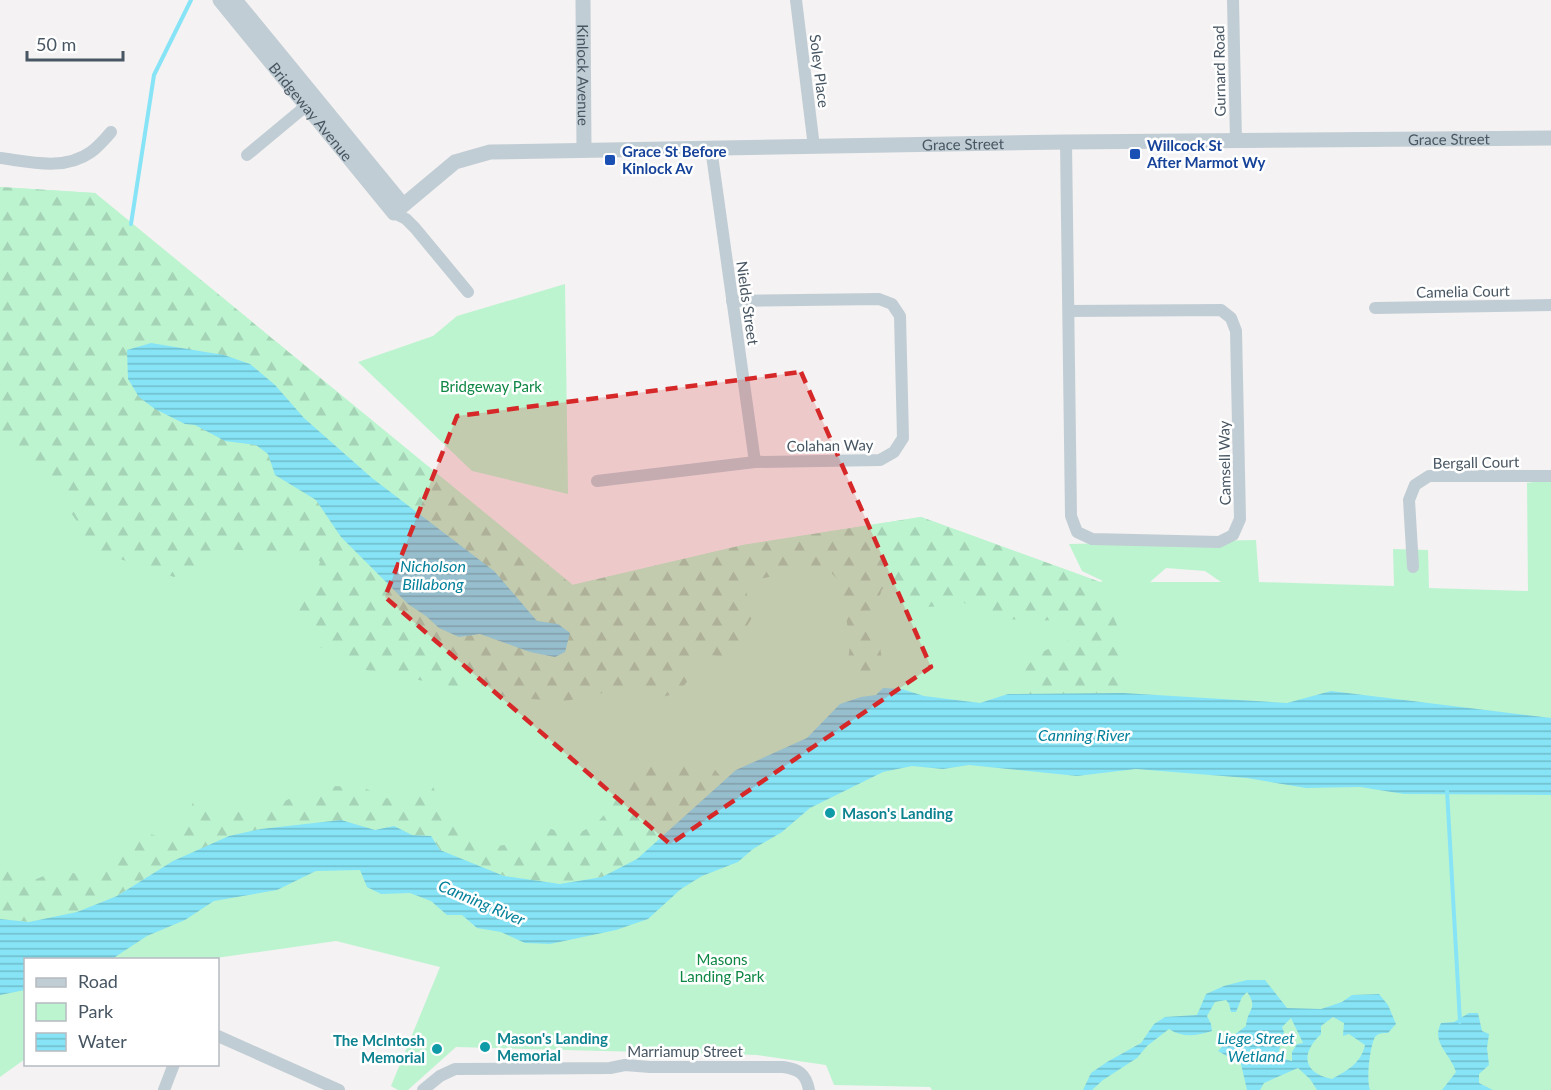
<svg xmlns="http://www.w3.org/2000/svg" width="1551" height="1090" viewBox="0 0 1551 1090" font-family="Lato,sans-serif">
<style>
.green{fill:#bdf4d0;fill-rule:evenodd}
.forest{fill:url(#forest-firs)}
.water{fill:url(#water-rules);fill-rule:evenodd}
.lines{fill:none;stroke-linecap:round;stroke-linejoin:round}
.stream{stroke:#86e4f6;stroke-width:4}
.minor{stroke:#c1cdd4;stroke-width:12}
.tertiary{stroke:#c1cdd4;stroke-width:15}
.marked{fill:#d62828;fill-opacity:0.2;stroke:#d62828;stroke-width:4.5;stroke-dasharray:12 8;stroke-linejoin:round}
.transit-dot{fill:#1a4fb4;stroke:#fff;stroke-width:2}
.culture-dot{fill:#0f9aa8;stroke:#fff;stroke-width:2}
.labels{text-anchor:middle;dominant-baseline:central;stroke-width:5;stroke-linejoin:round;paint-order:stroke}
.street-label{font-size:15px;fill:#475662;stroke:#fff}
.transit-label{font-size:15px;font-weight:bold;fill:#164399;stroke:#fff;text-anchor:start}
.park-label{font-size:15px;fill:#0e8744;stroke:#fff}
.culture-label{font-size:15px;font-weight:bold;fill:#0d838f;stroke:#fff;text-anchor:start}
.water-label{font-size:16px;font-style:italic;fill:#03819a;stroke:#fff}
</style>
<defs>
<pattern id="forest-firs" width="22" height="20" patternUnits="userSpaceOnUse" patternTransform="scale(1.5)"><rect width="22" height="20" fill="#bdf4d0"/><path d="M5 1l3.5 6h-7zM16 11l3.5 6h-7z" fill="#a4d3b5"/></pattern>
<pattern id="water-rules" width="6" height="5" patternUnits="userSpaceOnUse" patternTransform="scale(1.5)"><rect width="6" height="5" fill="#86e4f6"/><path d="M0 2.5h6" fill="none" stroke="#6fbccb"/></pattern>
</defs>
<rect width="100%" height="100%" fill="#f4f2f2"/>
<!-- green -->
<g class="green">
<path d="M 0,187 L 95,193 L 573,585 L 743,545 L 921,517 L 1100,582 L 1103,581 L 1082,571 L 1069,544 L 1256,540 L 1259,582 L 1394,586 L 1393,549 L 1428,550 L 1429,588 L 1528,591 L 1527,483 L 1551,479 L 1551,1090 L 932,1090 L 930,1087 L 834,1085 L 826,1065 L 757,1055 L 456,1047 L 408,1090 L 398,1090 L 391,1086 L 440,967 L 336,941 L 202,960 L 26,960 L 25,1059 L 0,1077 ZM 1166,568 L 1205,571 L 1221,582 L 1150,582 Z"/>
<polygon points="565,284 568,494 472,471 358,362 433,336 457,316"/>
</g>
<!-- forest -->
<g class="forest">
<path d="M 0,187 L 95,193 L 572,585 L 743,545 L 921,517 L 1100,582 L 1120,633 L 1123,693 L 1020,694 C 1021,688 1021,681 1023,675 C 1030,652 1061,643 1081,636 L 1070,621 L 997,619 L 983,611 L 962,602 L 948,606 L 922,607 L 897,589 L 882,589 L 874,613 L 883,665 L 857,685 L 846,673 L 850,646 L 846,616 L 840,604 L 841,583 L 824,565 L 750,581 L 746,591 L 753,616 L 743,633 L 734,658 L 700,654 L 690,678 L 678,693 L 654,699 L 630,687 L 566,701 L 512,698 L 361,669 L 318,646 L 290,612 L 315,584 L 320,561 L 294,554 L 225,549 L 174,577 L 87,548 L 76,520 L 55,489 L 8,444 L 0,441 Z"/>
<polygon points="694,761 713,767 724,781 637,859 603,877 560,884 504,876 440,850 431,836 412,835 394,826 375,830 341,820 261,829 173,861 117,896 77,912 29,922 0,919 0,853 3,855 13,879 34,880 58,870 98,878 111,866 130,835 151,834 166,840 186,821 193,802 224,809 249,810 275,806 295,796 330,786 362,787 389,799 404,799 433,787 446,813 463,835 497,846 527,842 538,825 574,836 597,823 609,809 627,774 661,764"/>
</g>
<!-- water -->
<g class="water">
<polygon points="151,343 224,355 250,364 275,385 304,418 372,478 494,571 537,621 558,624 570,633 565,652 555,657 530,652 480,634 459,637 439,628 426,616 408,604 341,537 316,500 275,475 268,454 256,445 225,441 195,425 185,424 155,409 139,397 128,379 127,350"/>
<polygon points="883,688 902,689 924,696 980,703 1008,694 1123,693 1287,703 1331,691 1551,718 1551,795 1404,794 1360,787 1306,788 1247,778 1136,769 1077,776 969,765 943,769 912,766 883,772 810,808 782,832 753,849 738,862 702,876 681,889 648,919 616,930 550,944 525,943 501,932 477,928 462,915 447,915 431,901 410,893 381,894 367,887 360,870 316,871 277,890 214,901 185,920 147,936 112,959 26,960 25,990 0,995 0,919 29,922 77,912 117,896 173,861 229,836 261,829 341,820 375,830 394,826 412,835 431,836 440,850 504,876 560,884 602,877 637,859 736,770 807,738 840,704 861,697 876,695"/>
<path d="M 1247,980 L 1265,980 L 1287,1008 L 1321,1009 L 1342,1002 L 1352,995 L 1379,994 L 1388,1005 L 1396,1024 L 1388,1033 C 1383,1033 1378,1033 1375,1037 C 1370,1046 1366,1080 1370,1090 L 1317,1090 L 1310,1079 L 1298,1068 L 1264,1083 L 1260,1090 L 1247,1090 L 1241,1064 L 1218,1051 L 1229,1039 L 1246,1026 C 1247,1009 1259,1009 1247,992 L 1242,997 L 1236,1012 L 1231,1012 L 1229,1004 L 1226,1000 L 1215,1002 L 1207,1016 L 1211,1024 L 1212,1031 C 1196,1036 1183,1038 1169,1029 L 1147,1046 L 1137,1058 L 1103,1080 L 1092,1090 L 1083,1090 L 1091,1073 L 1107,1062 L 1141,1043 L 1154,1024 L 1165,1017 L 1197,1015 L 1206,994 L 1224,986 ZM 1333,1017 L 1344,1023 L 1343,1036 L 1349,1034 L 1365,1045 C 1361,1063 1348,1070 1332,1079 C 1303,1073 1300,1054 1321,1034 L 1321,1026 ZM 1291,1018 L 1303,1043 L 1297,1044 L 1292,1052 L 1292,1061 L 1281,1058 L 1278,1054 L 1284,1032 L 1282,1027 Z"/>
<path d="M 1469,1013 L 1478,1013 L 1482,1031 L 1489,1034 L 1487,1048 L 1489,1065 L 1479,1074 L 1479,1083 L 1493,1090 L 1442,1090 L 1456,1072 C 1450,1053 1431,1043 1441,1023 L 1454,1022 Z"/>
</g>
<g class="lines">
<!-- stream -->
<g class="stream">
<polyline points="131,224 154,75 191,0"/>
<polyline points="1447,790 1460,1022"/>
</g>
<!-- minor -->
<g class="minor">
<polyline points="796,0 814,147"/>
<polyline points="1233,0 1236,141"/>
<polyline points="1066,142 1071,516 1077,532 1092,539 1219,542 1233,535 1240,519 1236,331 1231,318 1221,310 1069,311"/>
<polyline points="711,148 755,462"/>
<polyline points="247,155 312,101"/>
<path d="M 0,158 C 31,162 64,171 91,152 C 98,147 105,139 111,132"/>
<polyline points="394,213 406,219 415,228 468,292"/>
<polyline points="1375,308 1551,305"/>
<polyline points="597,481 755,462 880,460 894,452 903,438 900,316 892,304 879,299 732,301"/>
<polyline points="1413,567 1409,500 1415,485 1429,476 1551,476"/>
<polyline points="218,1036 339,1090"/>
<polyline points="164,1090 174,1064"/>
<path d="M 423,1090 L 440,1076 L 455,1069 L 610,1068 L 625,1065 L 650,1067 L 783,1067 C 799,1069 806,1074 809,1090"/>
</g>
<!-- tertiary -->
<g class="tertiary">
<path id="s1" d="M 220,0 L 394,213 L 455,162 L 490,152 L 1066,142 L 1551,138"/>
<polyline points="235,0 403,205"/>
<path id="s2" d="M 583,0 L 584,150"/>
</g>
</g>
<!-- marked area -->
<path class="marked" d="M 801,372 L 931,667 L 670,844 L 385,597 L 457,416 Z"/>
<!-- markers -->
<g class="transit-dot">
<rect x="1129" y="148" width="12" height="12" rx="3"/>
<rect x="604" y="154" width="12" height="12" rx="3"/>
</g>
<g class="culture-dot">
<circle cx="830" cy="813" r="6"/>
<circle cx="485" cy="1047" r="6"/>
<circle cx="437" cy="1049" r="6"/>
</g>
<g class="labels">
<!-- street labels -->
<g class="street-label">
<text transform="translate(820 71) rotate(83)">Soley Place</text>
<text transform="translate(1219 71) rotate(-91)">Gurnard Road</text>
<text stroke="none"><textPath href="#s2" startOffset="75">Kinlock Avenue</textPath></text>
<text stroke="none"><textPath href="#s1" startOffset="144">Bridgeway Avenue</textPath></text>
<text stroke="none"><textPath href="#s1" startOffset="1350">Grace Street</textPath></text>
<text stroke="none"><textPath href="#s1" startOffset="864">Grace Street</textPath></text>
<text transform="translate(1463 291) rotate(-1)">Camelia Court</text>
<text transform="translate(748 303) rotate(82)">Nields Street</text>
<text transform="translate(830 445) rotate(-1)">Colahan Way</text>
<text transform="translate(1476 462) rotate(-1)">Bergall Court</text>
<text transform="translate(1224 463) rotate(-91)">Camsell Way</text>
<text x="685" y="1051">Marriamup Street</text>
</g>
<!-- transit labels -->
<g class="transit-label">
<text x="1147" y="145">Willcock St<tspan x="1147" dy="17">After Marmot Wy</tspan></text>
<text x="622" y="151">Grace St Before<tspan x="622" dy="17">Kinlock Av</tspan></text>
</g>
<!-- park labels -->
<g class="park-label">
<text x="491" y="386">Bridgeway Park</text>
<text x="722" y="959">Masons<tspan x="722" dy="17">Landing Park</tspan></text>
</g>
<!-- culture labels -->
<g class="culture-label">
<text x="842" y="813">Mason's Landing</text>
<text x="497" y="1038">Mason's Landing<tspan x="497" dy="17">Memorial</tspan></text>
<text x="425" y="1040" text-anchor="end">The McIntosh<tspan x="425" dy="17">Memorial</tspan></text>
</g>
<!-- water labels -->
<g class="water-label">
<text x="433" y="565">Nicholson<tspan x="433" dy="18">Billabong</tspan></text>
<text x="1084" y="734">Canning River</text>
<text transform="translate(482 902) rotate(23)">Canning River</text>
<text x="1256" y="1037">Liege Street<tspan x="1256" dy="18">Wetland</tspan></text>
</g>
</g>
<!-- legend -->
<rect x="24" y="958" width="195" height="108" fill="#ffffff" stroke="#b5bbc0" stroke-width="1.5"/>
<rect x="36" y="978" width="30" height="9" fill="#c1cdd4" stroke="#b5bbc0" stroke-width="1.5"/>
<text x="78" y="988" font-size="18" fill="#475662">Road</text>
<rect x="36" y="1003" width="30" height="18" fill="#bdf4d0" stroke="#b5bbc0" stroke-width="1.5"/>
<text x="78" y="1018" font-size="18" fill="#475662">Park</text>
<rect x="36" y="1033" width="30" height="18" fill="url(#water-rules)" stroke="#b5bbc0" stroke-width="1.5"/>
<text x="78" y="1048" font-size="18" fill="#475662">Water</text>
<!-- scale -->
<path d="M27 51v9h96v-9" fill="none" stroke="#475662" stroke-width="3"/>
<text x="36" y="51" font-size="18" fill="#475662" stroke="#ffffff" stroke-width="4.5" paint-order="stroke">50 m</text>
</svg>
